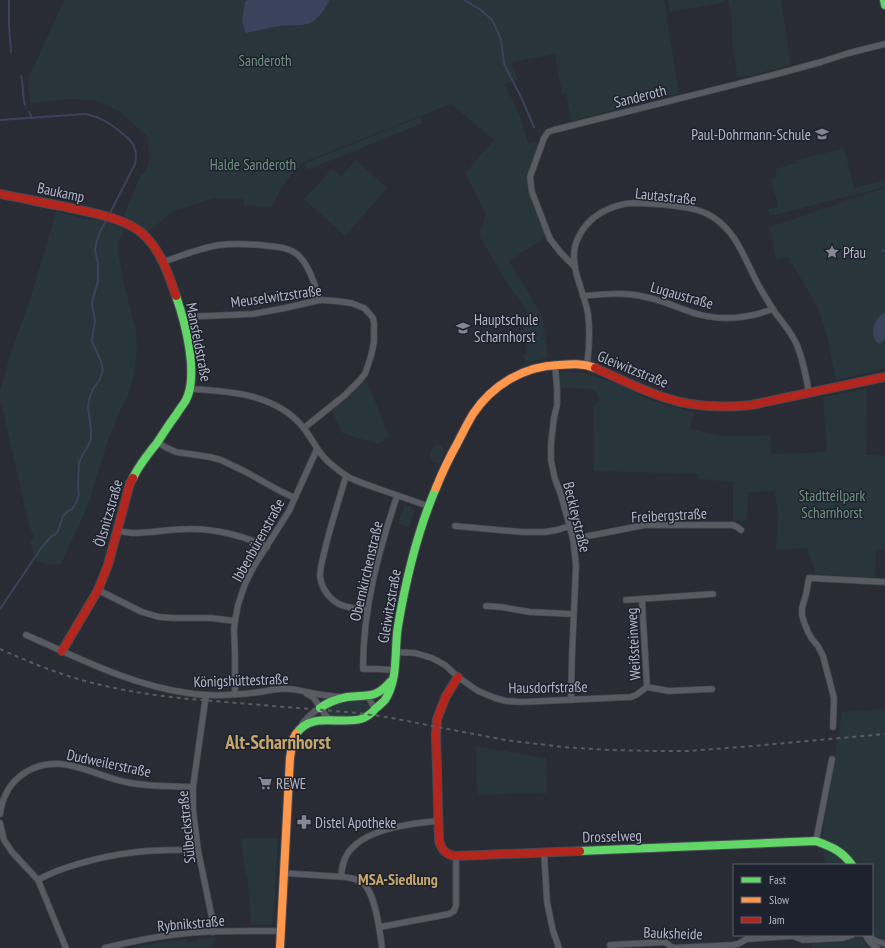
<svg xmlns="http://www.w3.org/2000/svg" width="885" height="948" viewBox="0 0 885 948" font-family="'PT Sans Narrow',sans-serif">
<style>
.green{fill:#28353a}
.water{fill:#3b425c}
.lines{fill:none;stroke-linecap:round;stroke-linejoin:round}
.stream{stroke:#3b425c;stroke-width:2}
.street-casing{stroke:#47494f;stroke-width:7}
.fast-casing{stroke:#474952;stroke-width:10}
.slow-casing{stroke:#474952;stroke-width:10}
.jam-casing{stroke:#474952;stroke-width:10}
.street{stroke:#595b63;stroke-width:5.5}
.fast{stroke:#63d668;stroke-width:8}
.slow{stroke:#ff974d;stroke-width:8}
.jam{stroke:#b3261e;stroke-width:8}
.rail{stroke:#585a60;stroke-width:2;stroke-dasharray:4 4;stroke-linecap:butt}
.labels{text-anchor:middle;dominant-baseline:central;stroke-width:3;stroke-linejoin:round;paint-order:stroke}
.park-label{font-size:15px;fill:#6e937e;stroke:#1e212e}
.street-label{font-size:15px;fill:#b4b7c5;stroke:#1e212e}
.poi-label{font-size:15px;fill:#b4b7c5;stroke:#1e212e;text-anchor:start}
.neighbourhood-label{font-size:16px;font-weight:bold;fill:#c7a76c;stroke:#1e212e}
.district-label{font-size:19px;font-weight:bold;fill:#c7a76c;stroke:#1e212e}
</style>
<rect width="100%" height="100%" fill="#2a2c35"/>
<!-- green -->
<g class="green">
<path d="M 64,0 L 664,0 L 679,93 L 571,121 L 566,93 L 562,93 L 555,54 L 511,62 L 518,80 L 504,85 C 516,103 522,122 528,143 L 536,141 L 537,142 L 537,144 L 539,145 L 527,182 L 547,236 L 509,261 L 543,317 L 548,358 L 526,363 L 523,355 L 527,353 L 524,338 L 518,341 L 515,335 C 524,329 532,325 529,314 L 502,275 L 479,235 L 486,214 L 465,173 L 494,140 L 451,104 L 301,163 L 283,186 L 275,200 L 272,208 L 244,205 L 244,199 L 214,198 L 173,211 L 147,233 L 136,225 L 126,219 L 124,215 L 141,175 L 146,171 L 150,158 L 146,135 L 120,112 L 98,101 L 72,99 L 30,103 L 28,80 Z"/>
<polygon points="668,0 725,0 726,2 670,12"/>
<polygon points="728,0 781,0 791,65 749,76 745,76 745,75 738,77 732,42 732,23"/>
<polygon points="420,117 423,123 308,170 305,163"/>
<polygon points="844,148 854,188 885,180 885,187 770,216 768,209 778,207 771,178 777,177 775,169 797,163 797,160"/>
<polygon points="356,160 387,188 345,236 304,199 332,169 341,177"/>
<polygon points="885,188 885,368 836,380 827,336 817,306 788,257 776,260 769,227"/>
<polygon points="56,211 92,221 98,219 124,229 118,243 118,252 123,280 136,331 137,347 134,375 128,395 121,409 108,440 90,498 83,516 61,564 48,565 37,561 32,549 30,541 34,537 29,525 0,398 0,391 13,346 29,303 50,233"/>
<polygon points="559,371 584,373 624,386 650,400 695,413 689,429 724,436 770,435 771,454 827,452 823,397 867,389 866,455 885,455 885,550 876,550 875,578 816,574 807,548 776,550 778,511 774,491 748,492 747,521 733,520 733,482 699,479 698,474 594,471 593,406 599,403 598,394 592,389 560,388"/>
<polygon points="366,379 378,408 389,437 378,444 342,433 332,411"/>
<path d="M 436,445 L 442,445 L 445,451 L 440,463 C 427,464 428,450 436,445 Z"/>
<polygon points="405,505 415,509 409,527 398,523"/>
<path d="M 358,700 L 362,700 L 367,702 L 369,707 L 368,711 C 360,715 331,725 327,713 C 326,711 326,709 328,707 C 333,702 351,701 358,700 Z"/>
<polygon points="885,709 885,948 811,948 814,935 872,935 872,865 825,865 822,836 842,712"/>
<polygon points="476,746 546,758 547,793 477,795"/>
<polygon points="241,838 278,838 273,921 272,924 251,924 248,882 244,865"/>
<polygon points="216,937 213,943 208,948 131,948 159,943 186,939 186,942 197,941 197,939"/>
</g>
<!-- water -->
<g class="water">
<path d="M 248,0 L 329,0 L 329,1 C 314,29 308,24 280,26 C 268,28 257,31 246,33 L 242,22 L 245,1 Z"/>
<path d="M 885,312 L 885,340 L 880,344 C 876,342 875,341 874,337 C 871,327 877,317 885,312 Z"/>
</g>
<g class="lines">
<!-- stream -->
<g class="stream">
<polyline points="9,0 9,25 11,52"/>
<polyline points="464,0 481,10 492,20 501,39 504,64 522,99 534,127"/>
<path d="M 21,76 C 24,86 22,95 25,105"/>
<polyline points="29,112 32,118"/>
<path d="M 0,120 L 85,114 C 101,117 111,124 123,134 C 128,138 133,142 135,149 C 137,154 136,159 135,164 L 109,215"/>
<polyline points="882,250 885,251"/>
<polyline points="0,609 42,547 52,536 56,534 58,531 63,516 68,511 71,510 76,503 79,495 78,487 79,463 83,454 87,448 91,439 91,429 88,407 89,400 93,389 99,381 103,370 101,361 92,342 92,339 95,320 92,305 92,302 98,281 98,264 95,250 96,244 100,232 107,219"/>
</g>
<defs>
<g id="street">
<path d="M 163,262 C 181,256 200,248 219,245 C 235,243 252,244 268,246 C 279,247 291,248 299,256 C 310,267 315,286 320,300"/>
<polyline points="575,267 561,253 550,239 532,192 530,177 544,138 548,132 554,130 777,74 821,62 849,53 885,44"/>
<path d="M 583,296 C 604,294 625,292 645,297 C 663,300 680,309 697,314 C 722,321 749,318 773,309"/>
<polyline points="183,317 253,314 285,308 320,300 336,301 351,303 364,308 368,312 373,318 374,323 374,342 371,356 365,374 358,382 345,395 304,428"/>
<polyline points="555,364 557,389 557,405 554,418 551,443 551,461 555,479 561,495 573,539 576,565 572,655 571,700"/>
<path d="M 587,365 C 589,350 590,329 588,314 C 584,289 566,263 578,238 C 588,216 611,204 634,203 C 646,203 656,204 668,205 C 683,207 698,208 711,216 C 740,233 746,266 763,293 C 766,298 769,303 772,308 C 780,320 790,330 796,343 C 803,359 806,376 809,393"/>
<path d="M 191,389 C 230,391 276,394 303,427 C 310,436 315,446 322,455 C 328,463 337,469 345,475 C 354,481 366,484 376,488 C 393,494 411,500 428,506"/>
<polyline points="157,442 167,448 176,452 210,457 221,460 246,472 280,491 295,498"/>
<path d="M 346,476 C 339,500 331,524 325,549 C 323,558 320,567 320,576 C 321,585 326,594 333,600 C 342,608 356,608 368,610"/>
<polyline points="455,526 522,532 545,532 557,530 570,526"/>
<path d="M 117,531 C 122,532 127,532 132,533 C 151,533 170,529 188,529 C 213,528 245,536 267,547"/>
<polyline points="573,539 645,525 733,525 737,527 741,530"/>
<polyline points="98,590 142,612 159,617 173,618 211,618 235,621"/>
<polyline points="626,600 713,594"/>
<polyline points="642,600 647,687"/>
<polyline points="486,606 501,607 530,612 573,614"/>
<path d="M 26,635 C 79,658 130,685 188,693 C 211,697 237,695 260,692 C 267,691 274,689 281,689 C 291,688 302,691 311,693 C 321,695 331,696 341,697"/>
<polyline points="395,652 415,653 432,658 445,665 458,677 478,691 495,698 506,701 522,702 631,697 636,695 647,687 669,691 712,689"/>
<path d="M 394,670 L 378,669 L 363,669 C 363,608 378,553 397,496"/>
<polyline points="235,694 235,657 234,629 235,621 238,605 245,584 254,566 289,511 317,449"/>
<polyline points="307,694 313,697 329,720"/>
<polyline points="206,695 193,787 193,809 198,850 212,918 213,932"/>
<polyline points="365,696 369,698 375,710"/>
<polyline points="833,727 834,698 823,656 818,646 812,639 808,632 804,622 802,615 802,608 806,594 809,578 885,582"/>
<path d="M 299,729 C 304,719 311,714 320,708"/>
<path d="M 0,814 C 4,782 29,762 61,764 C 84,766 104,778 126,782 C 148,787 170,786 193,787"/>
<polyline points="0,823 4,840 12,852 38,880 43,892 66,948"/>
<polyline points="816,841 832,759"/>
<polyline points="544,852 547,902 553,931 559,948"/>
<path d="M 283,873 L 344,877 C 351,878 359,879 364,884 C 376,896 380,932 382,948"/>
<path d="M 341,876 C 342,868 343,860 348,853 C 364,829 412,823 439,821"/>
<path d="M 38,880 C 50,873 64,868 78,864 C 95,859 112,855 129,853 C 152,849 175,850 198,850"/>
<polyline points="380,927 449,914 454,911 456,905 456,856"/>
<path d="M 866,935 C 868,941 871,944 877,948"/>
<polyline points="866,936 876,941 885,944"/>
<polyline points="610,945 665,942 673,948 732,945 738,944 747,939 793,936 803,940 843,938 852,935"/>
<path d="M 105,948 C 132,941 160,936 188,933 C 218,930 249,931 280,931"/>
</g>
<g id="fast">
<polyline points="884,0 885,5"/>
<path d="M 133,478 C 139,465 148,454 157,443 C 163,434 169,424 176,415 C 179,410 183,405 186,400 C 199,374 185,322 176,296"/>
<path d="M 320,708 C 328,702 337,699 347,697 C 366,694 375,700 390,682"/>
<path d="M 296,734 C 312,711 339,725 361,719 C 367,717 372,713 376,708 C 379,706 382,703 385,700 C 399,678 394,650 398,626 C 406,579 417,532 436,488"/>
<path d="M 580,851 L 816,841 C 832,847 842,851 852,865"/>
</g>
<g id="slow">
<path d="M 436,488 C 442,473 449,458 457,444 C 462,434 467,424 473,414 C 492,385 524,366 559,365 C 571,364 583,363 595,368"/>
<polyline points="280,948 290,758 293,739 296,734"/>
</g>
<g id="jam">
<path d="M 0,194 C 22,198 44,203 66,207 C 89,212 126,218 143,234 C 160,249 169,275 176,296"/>
<path d="M 595,368 C 618,378 641,390 666,398 C 693,407 723,408 751,405 L 885,377"/>
<polyline points="62,651 98,590 108,565 130,483 133,478"/>
<path d="M 458,677 L 446,696 L 437,719 L 436,735 L 439,841 C 442,850 446,855 456,856 L 580,851"/>
</g>
</defs>
<!-- street casing -->
<use href="#street" class="street-casing"/>
<!-- fast casing -->
<use href="#fast" class="fast-casing"/>
<!-- slow casing -->
<use href="#slow" class="slow-casing"/>
<!-- jam casing -->
<use href="#jam" class="jam-casing"/>
<!-- street -->
<use href="#street" class="street"/>
<!-- fast -->
<use href="#fast" class="fast"/>
<!-- slow -->
<use href="#slow" class="slow"/>
<!-- jam -->
<use href="#jam" class="jam"/>
<!-- rail -->
<path class="rail" d="M 0,649 C 33,664 66,677 101,685 C 130,692 160,696 189,699 L 358,713 L 386,717 L 505,740 L 563,747 L 609,750 L 657,751 L 688,751 L 753,746 L 885,734"/>
</g>
<!-- icons -->
<defs>
<symbol id="school-bare" viewBox="-9 -9 18 18"><path d="M0-5L7-2L0 1L-7-2ZM-4 1L0 2.5L4 1V4Q0 6-4 4Z" fill="#848693" stroke="#1e212e" stroke-width="2.5" paint-order="stroke"/></symbol>
<symbol id="sight-bare" viewBox="-9 -9 18 18"><path d="M0-6L1.8-2.2L6-1.7L2.9 1.2L3.7 5.4L0 3.3L-3.7 5.4L-2.9 1.2L-6-1.7L-1.8-2.2Z" fill="#848693" stroke="#1e212e" stroke-width="2.5" paint-order="stroke"/></symbol>
<symbol id="supermarket-bare" viewBox="-9 -9 18 18"><path d="M-6-5.5h2.5l.6 2H6L4.5 2H-2.5L-4.4-4H-6ZM-1.5 3.2a1.3 1.3 0 1 0 .1 0ZM3 3.2a1.3 1.3 0 1 0 .1 0Z" fill="#848693" stroke="#1e212e" stroke-width="2.5" paint-order="stroke"/></symbol>
<symbol id="pharmacy-bare" viewBox="-9 -9 18 18"><path d="M-2-6h4v4h4v4h-4v4h-4v-4h-4v-4h4Z" fill="#848693" stroke="#1e212e" stroke-width="2.5" paint-order="stroke"/></symbol>
</defs>
<g fill-rule="evenodd">
<use href="#school-bare" x="812" y="124" width="20" height="20"/>
<use href="#sight-bare" x="822" y="242" width="20" height="20"/>
<use href="#school-bare" x="453" y="318" width="20" height="20"/>
<use href="#supermarket-bare" x="255" y="773" width="20" height="20"/>
<use href="#pharmacy-bare" x="294" y="812" width="20" height="20"/>
</g>
<g class="labels">
<!-- park labels -->
<g class="park-label">
<text x="265" y="60">Sanderoth</text>
<text x="253" y="164">Halde Sanderoth</text>
<text x="832" y="495">Stadtteilpark<tspan x="832" dy="17">Scharnhorst</tspan></text>
</g>
<!-- street labels -->
<g class="street-label">
<text transform="translate(640 96) rotate(-14)">Sanderoth</text>
<text transform="translate(61 192) rotate(12)">Baukamp</text>
<text transform="translate(666 196) rotate(6)">Lautastraße</text>
<text transform="translate(682 295) rotate(16)">Lugaustraße</text>
<text transform="translate(276 296) rotate(-8)">Meuselwitzstraße</text>
<text transform="translate(199 342) rotate(79)">Mansfeldstraße</text>
<text transform="translate(633 369) rotate(22)">Gleiwitzstraße</text>
<text transform="translate(108 513) rotate(-74)">Ölsnitzstraße</text>
<text transform="translate(669 515) rotate(-3)">Freibergstraße</text>
<text transform="translate(577 517) rotate(76)">Beckleystraße</text>
<text transform="translate(258 540) rotate(-61)">Ibbenbürenstraße</text>
<text transform="translate(366 571) rotate(-77)">Obernkirchenstraße</text>
<text transform="translate(389 606) rotate(-80)">Gleiwitzstraße</text>
<text transform="translate(633 644) rotate(-93)">Weißsteinweg</text>
<text transform="translate(241 680) rotate(-2)">Königshüttestraße</text>
<text transform="translate(548 687) rotate(-1)">Hausdorfstraße</text>
<text transform="translate(109 763) rotate(12)">Dudweilerstraße</text>
<text transform="translate(186 827) rotate(-96)">Sülbeckstraße</text>
<text transform="translate(612 836) rotate(-2)">Drosselweg</text>
<text transform="translate(191 923) rotate(-5)">Rybnikstraße</text>
<text transform="translate(673 933) rotate(2)">Bauksheide</text>
</g>
<!-- poi labels -->
<g class="poi-label">
<text x="811" y="134" text-anchor="end">Paul-Dohrmann-Schule</text>
<text x="843" y="252">Pfau</text>
<text x="474" y="319">Hauptschule<tspan x="474" dy="17">Scharnhorst</tspan></text>
<text x="276" y="783">REWE</text>
<text x="315" y="822">Distel Apotheke</text>
</g>
<!-- neighbourhood labels -->
<g class="neighbourhood-label">
<text x="398" y="879">MSA-Siedlung</text>
</g>
<!-- district labels -->
<g class="district-label">
<text x="278" y="742">Alt-Scharnhorst</text>
</g>
</g>
<!-- legend -->
<rect x="733" y="864" width="140" height="72" fill="#1e212e" stroke="#5a5d6a"/>
<rect x="741" y="877" width="20" height="6" fill="#63d668" stroke="#5a5d6a"/>
<text x="769" y="884" font-size="12" fill="#b4b7c5">Fast</text>
<rect x="741" y="897" width="20" height="6" fill="#ff974d" stroke="#5a5d6a"/>
<text x="769" y="904" font-size="12" fill="#b4b7c5">Slow</text>
<rect x="741" y="917" width="20" height="6" fill="#b3261e" stroke="#5a5d6a"/>
<text x="769" y="924" font-size="12" fill="#b4b7c5">Jam</text>
</svg>
